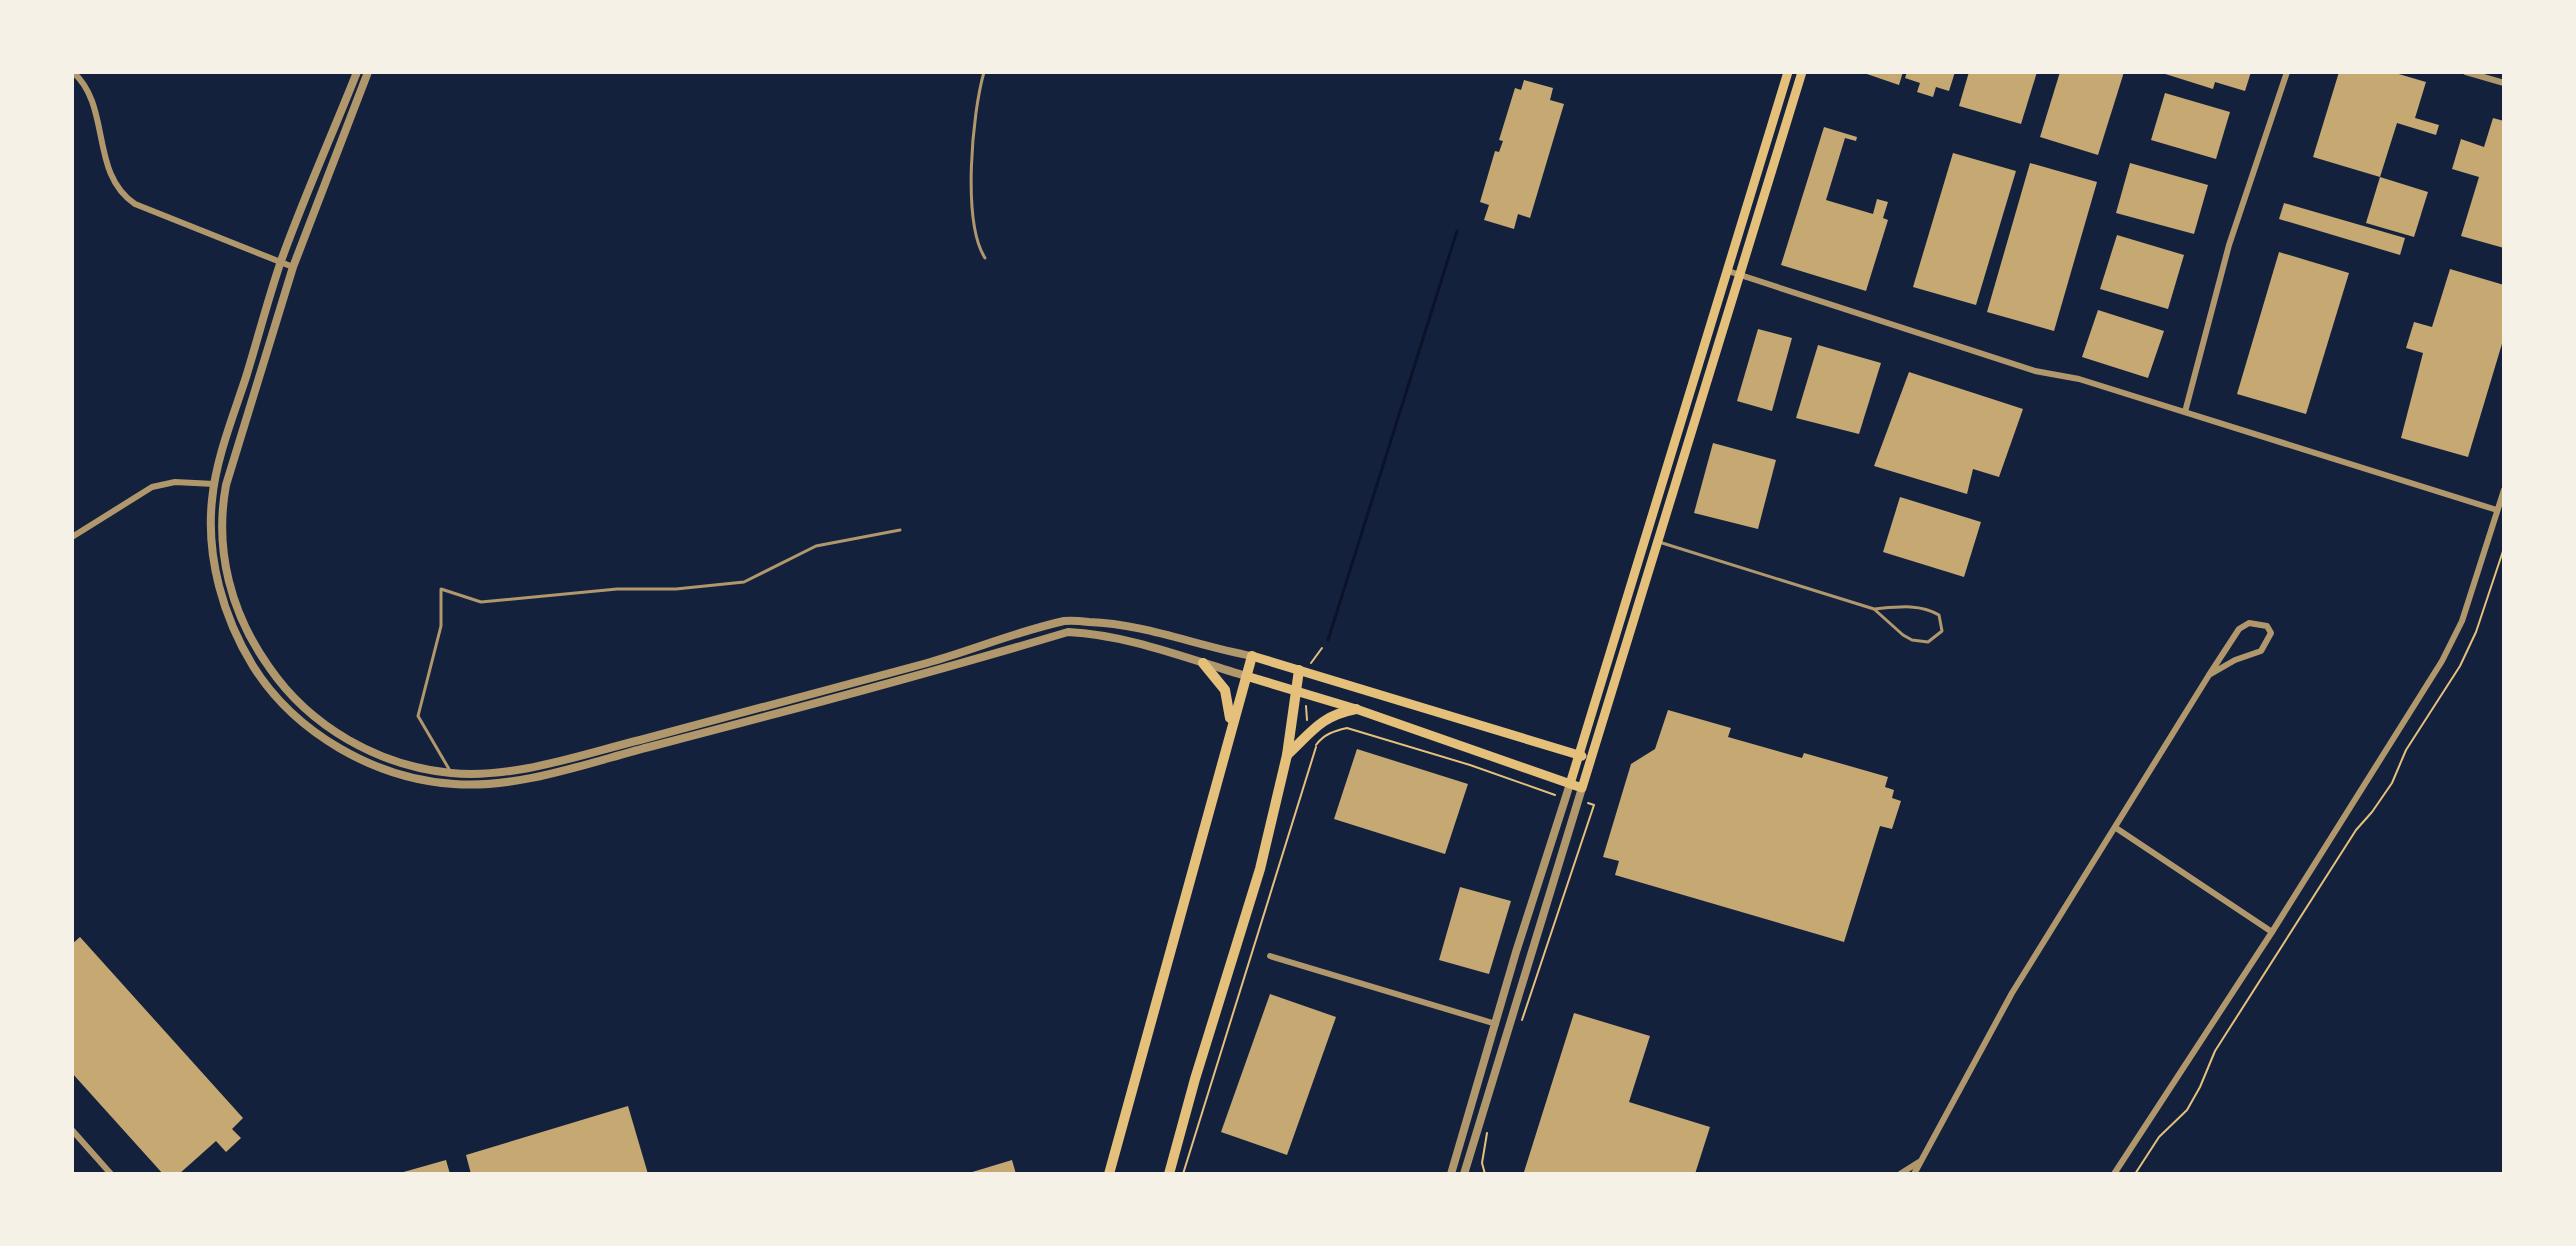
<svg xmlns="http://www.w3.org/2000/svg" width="2576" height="1246" viewBox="0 0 2576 1246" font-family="Barlow,sans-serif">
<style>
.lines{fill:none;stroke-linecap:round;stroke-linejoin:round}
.stream{stroke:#0b132b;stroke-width:3}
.building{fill:#c6a872}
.path{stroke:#e5c07b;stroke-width:2}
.service{stroke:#b1986c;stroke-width:3}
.minor{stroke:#b1986c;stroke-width:6}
.tertiary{stroke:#b1986c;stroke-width:8}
.secondary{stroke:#e5c07b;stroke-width:9}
.primary{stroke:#e5c07b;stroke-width:10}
</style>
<rect width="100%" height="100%" fill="#14213d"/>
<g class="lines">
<!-- stream -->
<polyline class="stream" points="1328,640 1457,231"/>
</g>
<!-- building -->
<g class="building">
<polygon points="1861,72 1903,72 1899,85"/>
<polygon points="1907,72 1955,72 1949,91 1936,87 1933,97 1917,92 1920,83 1905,78"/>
<polygon points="1969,72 2037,72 2021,124 1959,106"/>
<polygon points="2060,72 2124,72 2098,155 2040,137"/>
<polygon points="2159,72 2251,72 2245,91 2215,82 2213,89"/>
<polygon points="2339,72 2392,72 2426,82 2415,118 2439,125 2436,135 2397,123 2380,177 2313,157"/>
<polygon points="1524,80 1553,88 1550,100 1564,104 1530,218 1518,214 1514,229 1484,220 1489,205 1480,202 1495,151 1499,152 1503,141 1499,140 1515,88 1521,90"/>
<polygon points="2165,93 2230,112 2216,159 2151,140"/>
<polygon points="2493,118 2504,121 2504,248 2461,236 2479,177 2452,169 2461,139 2484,147"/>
<polygon points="1824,127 1857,137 1856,141 1845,138 1826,200 1873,214 1877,199 1888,202 1883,218 1888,220 1866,291 1781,265"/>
<polygon points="1953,153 2016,171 1976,305 1913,287"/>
<polygon points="2030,163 2097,182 2054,331 1987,312"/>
<polygon points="2130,163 2208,185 2194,234 2116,213"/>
<polygon points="2380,177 2428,192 2414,237 2366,223"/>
<polygon points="2284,203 2405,238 2400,255 2279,219"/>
<polygon points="2117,235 2184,255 2168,309 2100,289"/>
<polygon points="2279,252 2349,273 2306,414 2237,394"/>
<polygon points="2450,269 2504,285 2504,337 2468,457 2401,438 2423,353 2406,348 2414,322 2432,327"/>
<polygon points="2098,310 2164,331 2148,378 2082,357"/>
<polygon points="1758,329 1792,338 1772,411 1737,401"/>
<polygon points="1818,345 1881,363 1859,434 1796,418"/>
<polygon points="1909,372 2023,409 1999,477 1973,469 1967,494 1874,466"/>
<polygon points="1713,443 1776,460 1758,529 1694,513"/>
<polygon points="1900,497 1981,522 1964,577 1883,552"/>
<polygon points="1668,710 1731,728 1728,737 1802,758 1804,753 1888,777 1885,787 1894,790 1892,798 1901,801 1892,829 1880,826 1844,942 1615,875 1619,861 1603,857 1631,764 1655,749"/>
<polygon points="1357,749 1468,784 1445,854 1334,819"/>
<polygon points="1460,887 1511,901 1489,974 1439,960"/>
<polygon points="80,937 243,1118 232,1129 241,1138 226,1152 216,1141 179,1174 163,1174 72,1073 72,944"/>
<polygon points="1270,994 1336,1017 1287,1155 1221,1132"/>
<polygon points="1574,1013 1650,1036 1629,1102 1710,1127 1695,1174 1524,1172"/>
<polygon points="628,1106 648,1174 471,1174 466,1155"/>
<polygon points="446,1160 450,1174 400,1174 400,1173"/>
<polygon points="1012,1160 1016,1174 969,1174 969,1173"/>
</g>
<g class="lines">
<!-- path -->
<g class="path">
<polyline points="1311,663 1322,648"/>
<polyline points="1306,706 1307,720"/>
<path d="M 1316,745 C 1324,734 1334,731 1347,728 L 1470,765 L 1555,795"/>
<polyline points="1522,1020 1594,805 1588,803"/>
<polyline points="1183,1174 1316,747"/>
<polyline points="1485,1174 1482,1163 1487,1133"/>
<polyline points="2135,1174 2159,1137 2187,1110 2200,1087 2215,1051 2356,830 2372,812 2392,783 2406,750 2460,666 2476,632 2504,548"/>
</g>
<!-- service -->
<g class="service">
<path d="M 984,72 C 972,114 962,222 985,258"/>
<path d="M 1659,542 L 1874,609 C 1896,607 1919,603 1939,615 L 1942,631 L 1928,642 L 1912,640 L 1903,635 L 1874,609"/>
<polyline points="449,769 418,716 441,626 441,589 481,602 617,589 676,589 744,582 816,546 900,530"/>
</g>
<!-- minor -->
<g class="minor">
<path d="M 73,72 C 112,107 89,173 135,204 L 293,267"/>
<polyline points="2466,72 2504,83"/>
<polyline points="1728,271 2035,371 2079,379 2497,510"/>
<polyline points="2185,412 2229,245 2287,72"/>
<polyline points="72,537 152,487 175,482 214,484"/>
<polyline points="2116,828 2272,932"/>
<polyline points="1270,956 1496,1024"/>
<polyline points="72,1130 111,1174"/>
<polyline points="1900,1174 1919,1162"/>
<polyline points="1914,1174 2012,993 2209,675 2239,629 2249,623 2267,626 2271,633 2261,651 2235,660 2209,675"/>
<polyline points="2114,1174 2272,932 2442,661 2462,621 2504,490"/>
</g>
<!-- tertiary -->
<g class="tertiary">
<path d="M 357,72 C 332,135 304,197 281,261 C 268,299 258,338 246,377 C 233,417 216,458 212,500 C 206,557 223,617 253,666 C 295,733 375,779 454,784 C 520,789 590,762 653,746 C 792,710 931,673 1068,632 C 1129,635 1188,659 1246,676"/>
<path d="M 368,72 L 293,267 L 226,485 C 214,550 231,614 269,667 C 310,727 379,766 451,773 C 514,779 579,755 640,740 C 736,714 832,689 927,663 C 973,650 1018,631 1064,621 C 1072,620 1081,621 1089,622 C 1145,624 1197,646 1252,656"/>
<polyline points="1451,1174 1516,952 1570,784"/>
<polyline points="1464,1174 1582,788"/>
</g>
<!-- secondary -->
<g class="secondary">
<polyline points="1252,656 1582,756"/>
<polyline points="1246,676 1356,709 1582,788 1802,72"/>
<polyline points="1570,784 1788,72"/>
</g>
<!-- primary -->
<g class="primary">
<polyline points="1203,663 1225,690 1230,718"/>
<path d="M 1287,755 C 1312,732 1320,716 1356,709"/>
<polyline points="1109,1174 1252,656"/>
<polyline points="1169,1174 1195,1079 1260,869 1287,755 1299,670"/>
</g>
</g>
<!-- border -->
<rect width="2576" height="1246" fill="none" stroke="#f6f1e7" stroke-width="148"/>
</svg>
